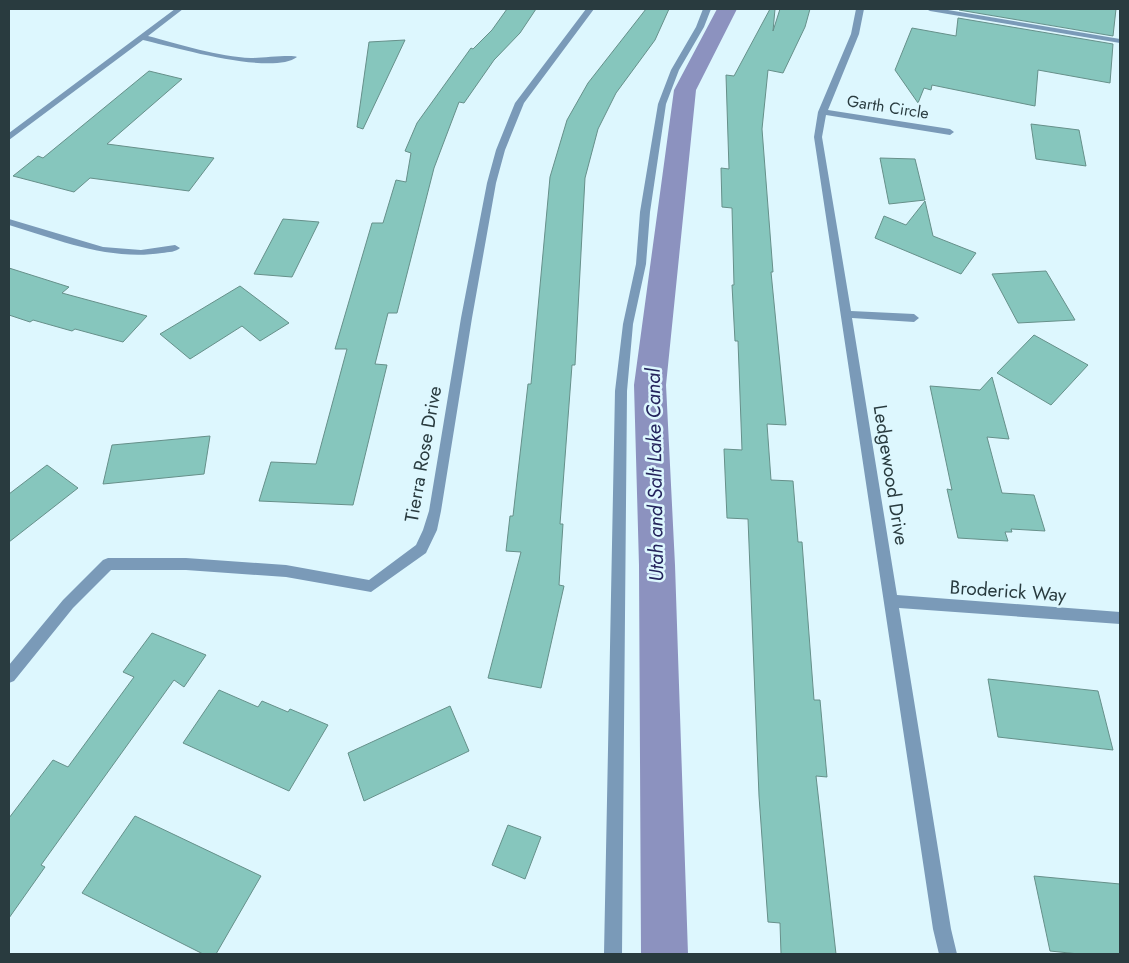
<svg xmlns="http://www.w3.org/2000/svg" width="1129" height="963" viewBox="0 0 1129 963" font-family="Jost,sans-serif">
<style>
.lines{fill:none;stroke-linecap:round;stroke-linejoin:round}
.canal{fill:#8c92bf;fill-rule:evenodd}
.building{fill:#86c6bd;stroke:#66908a}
.minor{fill:#7a9ab8;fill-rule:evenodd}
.labels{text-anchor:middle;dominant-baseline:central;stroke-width:5;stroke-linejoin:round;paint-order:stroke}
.far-street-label{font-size:16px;fill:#293b3f;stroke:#ddf7fe}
.street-label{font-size:19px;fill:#293b3f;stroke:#ddf7fe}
.water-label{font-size:20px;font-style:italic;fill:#23235b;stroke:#ddf7fe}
</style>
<rect width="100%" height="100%" fill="#ddf7fe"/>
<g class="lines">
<!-- canal -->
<polygon class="canal" points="717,9 737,9 696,90 666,385 675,565 688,954 641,954 639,565 634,385 674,90"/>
</g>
<!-- building -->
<g class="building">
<polygon points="507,9 536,9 520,33 494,60 464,103 459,102 434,168 397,313 388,313 375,364 387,365 353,505 259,501 271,462 316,464 347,349 335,349 372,223 383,223 396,180 406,182 411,153 405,151 417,123 471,48 473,49 492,30"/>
<polygon points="646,9 669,9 655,40 616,93 598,129 585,178 575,365 572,365 560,524 563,524 559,585 564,586 541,688 488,678 521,552 506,551 510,516 513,516 528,384 531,384 550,177 567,120 588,83"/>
<polygon points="770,9 775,9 773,31 780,9 810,9 805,27 783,73 768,70 762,129 773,272 771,272 786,425 767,424 771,480 793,481 798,542 802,542 814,700 820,700 827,777 816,776 836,954 781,954 780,923 768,922 759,796 748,519 727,518 724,449 742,450 738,341 735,341 732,285 734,285 732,208 722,207 721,168 729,169 726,75 734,76"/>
<polygon points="959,9 1116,9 1113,36 959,10"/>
<polygon points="958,18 1113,44 1110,83 1038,70 1035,106 932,85 931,90 924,88 918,103 895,70 912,28 956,36"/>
<polygon points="405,40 363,129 357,127 369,42"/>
<polygon points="149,71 182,79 107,144 214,158 189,191 90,178 74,192 13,176 38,156 43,158"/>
<polygon points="1031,124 1079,130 1086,166 1036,159"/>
<polygon points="880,158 915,159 925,200 889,204"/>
<polygon points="925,201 933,236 976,253 961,274 875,238 884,216 906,225"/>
<polygon points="283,219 319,222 292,277 254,274"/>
<polygon points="9,268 69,287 62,293 147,316 123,342 75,329 72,331 33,320 30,322 9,315"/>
<polygon points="1046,271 1075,320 1018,323 992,274"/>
<polygon points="240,286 289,323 260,341 242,326 190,359 160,334"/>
<polygon points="1034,335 1088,365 1051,405 997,373"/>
<polygon points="992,377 1009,439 987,437 1002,493 1034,495 1045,531 1011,529 1012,532 1005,532 1008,541 958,538 947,489 952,490 930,386 980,390"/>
<polygon points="210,436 204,474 103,484 112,445"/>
<polygon points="47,465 78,488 9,542 9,494"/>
<polygon points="152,633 206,655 184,687 174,680 41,865 45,867 9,918 9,818 53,760 68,767 134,677 123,672"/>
<polygon points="988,679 1098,691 1113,750 998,737"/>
<polygon points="219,690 258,707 262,701 288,712 290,709 328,725 289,791 183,743"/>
<polygon points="450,706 469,751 364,801 348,753"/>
<polygon points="135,816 261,876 216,954 203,954 82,893"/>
<polygon points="508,825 541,837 525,879 492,865"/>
<polygon points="1034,876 1120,884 1120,954 1079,954 1050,951"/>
</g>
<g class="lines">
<!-- minor -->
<g class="minor">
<path d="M 175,9 L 183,9 L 148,36 C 179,44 219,57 251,58 C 261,58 293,54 297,57 C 272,76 174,47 143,40 L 9,140 L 9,133 Z"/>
<polygon points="586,9 594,9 524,103 505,150 496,183 472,318 441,511 437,530 426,553 371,592 286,577 186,570 111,570 73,608 14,681 9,683 9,665 63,600 103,560 108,558 186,558 286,565 369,580 416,545 423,530 429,511 461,318 487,183 496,150 515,103"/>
<polygon points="703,9 711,9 704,27 679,70 666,104 650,212 646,264 633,324 627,391 622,954 604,954 615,391 623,324 636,264 640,212 658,104 671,70 696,27"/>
<polygon points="856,9 864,9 859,34 828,110 950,129 954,132 950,135 826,115 822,137 851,311 914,314 919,318 914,322 852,318 897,595 1120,612 1120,624 899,608 951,929 957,954 939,954 933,929 814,137 818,112 851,34"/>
<polygon points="926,9 942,9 1120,39 1120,43 930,11"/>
<path d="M 9,219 L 103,247 L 141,250 L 175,245 L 180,248 C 176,252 169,252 162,253 C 109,261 59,240 9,225 Z"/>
</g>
</g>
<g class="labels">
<!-- far-street labels -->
<g class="far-street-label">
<text transform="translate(888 107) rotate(9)">Garth Circle</text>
</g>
<!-- street labels -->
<g class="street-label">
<text transform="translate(423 454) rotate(-80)">Tierra Rose Drive</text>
<text transform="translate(891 475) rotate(81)">Ledgewood Drive</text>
<text transform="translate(1008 591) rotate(4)">Broderick Way</text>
</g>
<!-- water labels -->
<g class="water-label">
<text transform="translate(655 475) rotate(-91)">Utah and Salt Lake Canal</text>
</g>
</g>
<!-- border -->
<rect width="1129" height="963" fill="none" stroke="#293b3f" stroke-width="20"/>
</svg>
